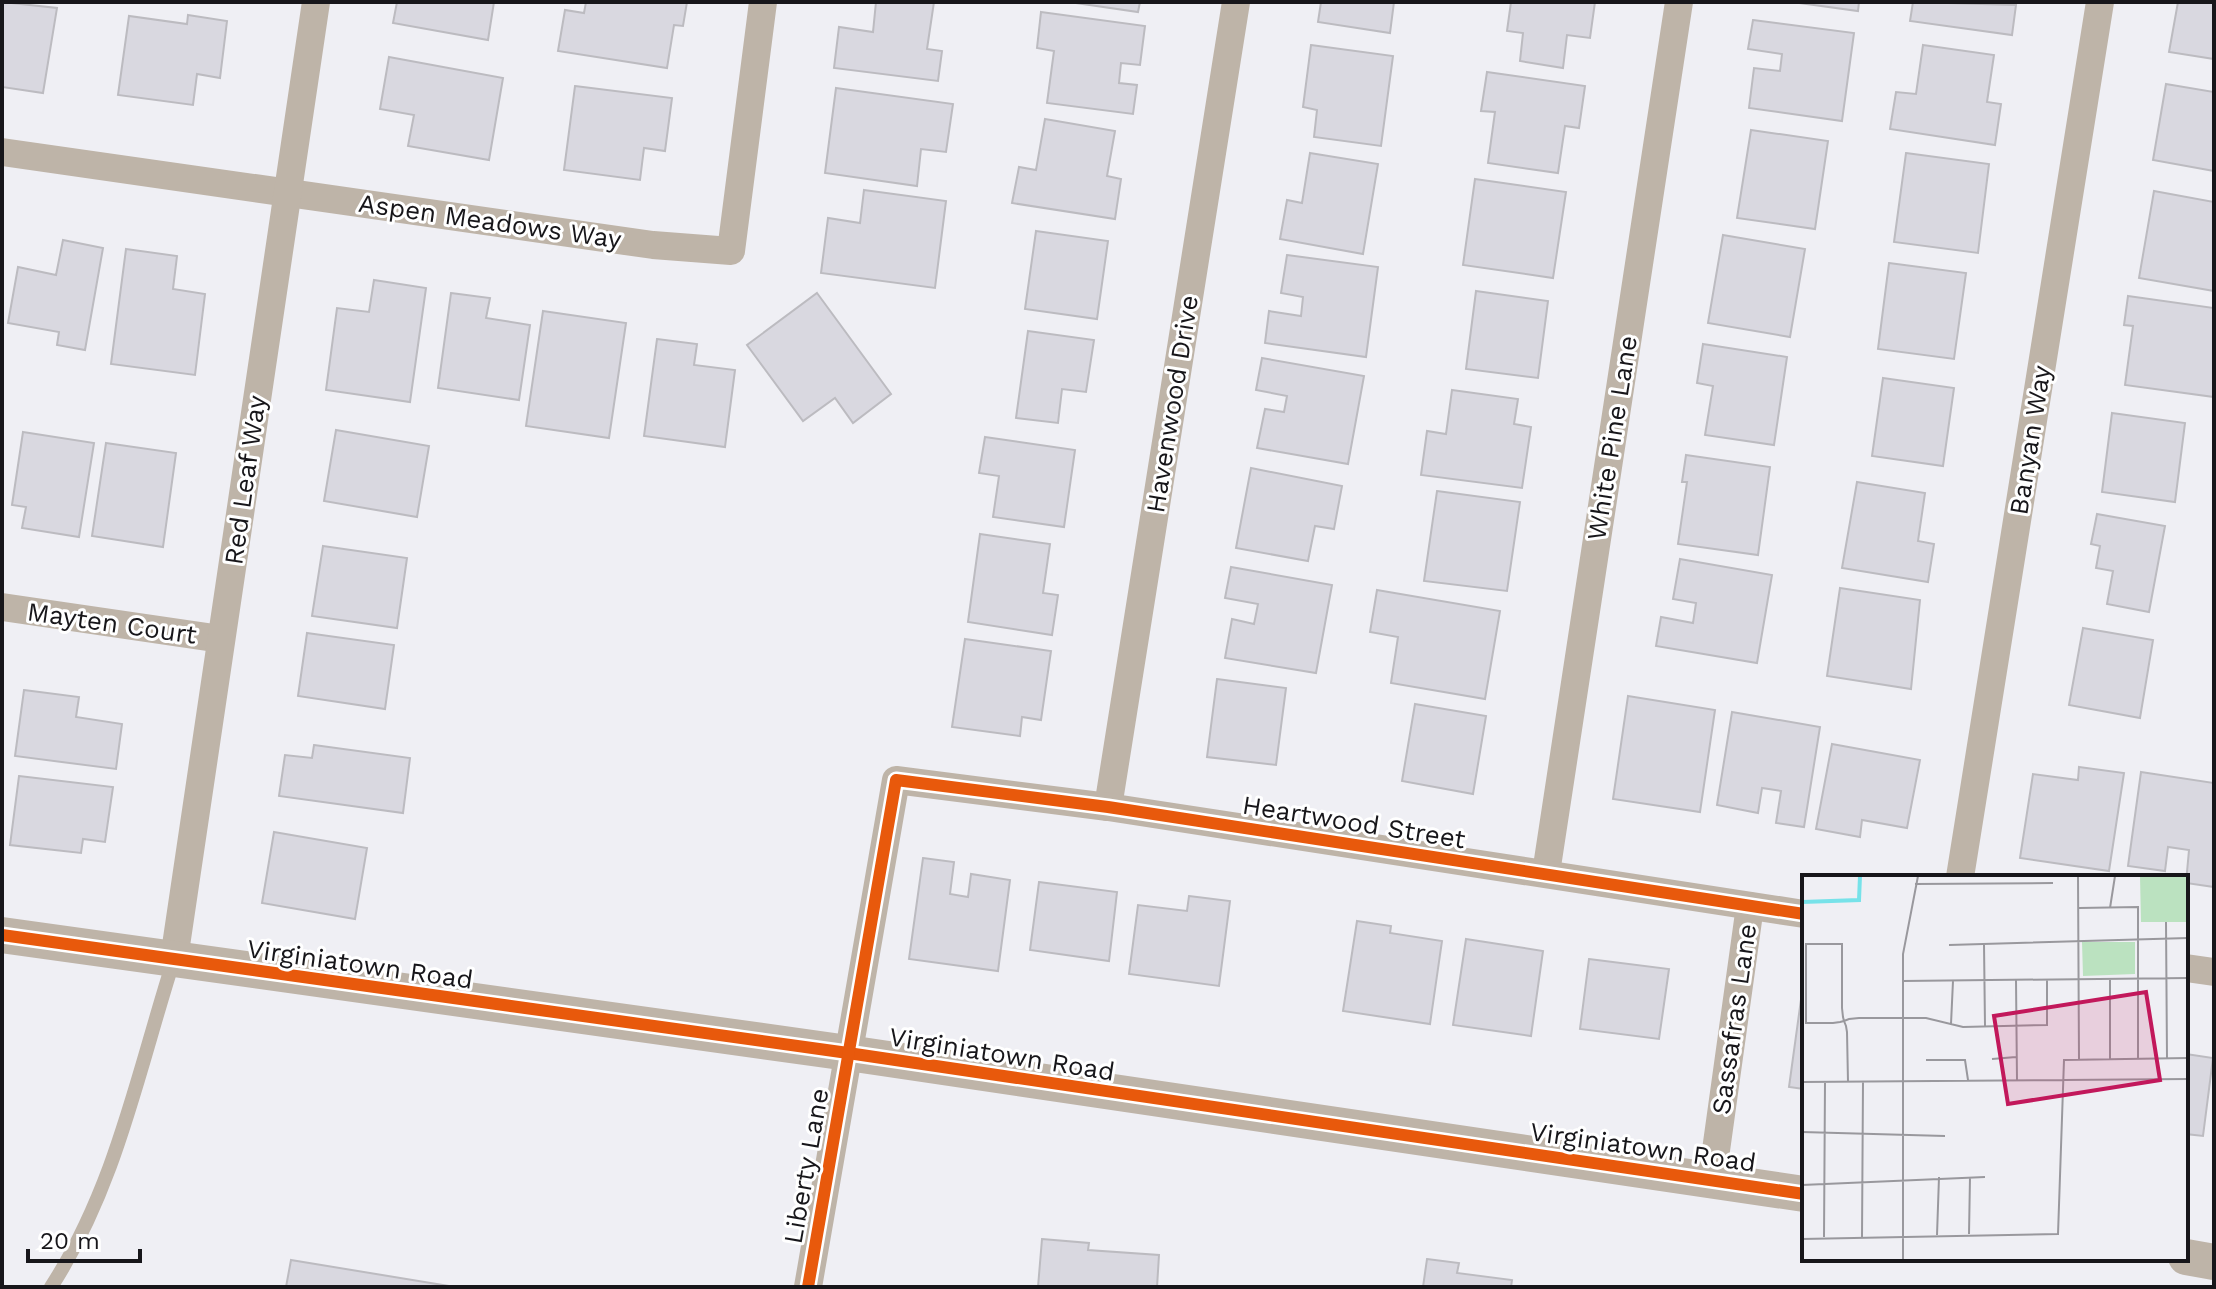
<svg xmlns="http://www.w3.org/2000/svg" width="2216" height="1289" viewBox="0 0 2216 1289" font-family="'Work Sans',sans-serif">
<style>
.building{fill:#d9d8e0;stroke:#bcbbc0;stroke-width:2}
.lines{fill:none;stroke-linecap:round;stroke-linejoin:round}
.service{stroke:#beb4a8;stroke-width:14}
.minor{stroke:#beb4a8;stroke-width:28}
.tertiary{stroke:#beb4a8;stroke-width:36}
.cycleway-casing{stroke:#fff;stroke-width:17}
.cycleway{stroke:#e8590c;stroke-width:12}
.labels{text-anchor:middle;dominant-baseline:central;stroke-width:6;stroke-linejoin:round;paint-order:stroke}
.street-label{font-size:26px;fill:#17161a;stroke:#fff}
.inset-river{fill:none;stroke:#77e2e9;stroke-width:4}
.inset-road{fill:none;stroke:#99989d;stroke-width:2}
.view{fill:#c2185b;fill-opacity:0.15;stroke:#c2185b;stroke-width:4}
.inset-edge{fill:none;stroke:#17161a;stroke-width:4}
</style>
<rect width="100%" height="100%" fill="#efeff4"/>
<!-- building -->
<g class="building">
<polygon points="2,2 57,8 43,93 2,87"/>
<polygon points="397,2 494,2 488,40 393,23"/>
<polygon points="586,2 687,2 683,26 674,25 667,68 558,51 565,10 584,13"/>
<polygon points="876,2 934,2 927,49 942,51 938,81 834,68 839,27 873,32"/>
<polygon points="1069,2 1140,2 1138,12"/>
<polygon points="1321,2 1394,2 1390,33 1318,22"/>
<polygon points="1511,2 1595,2 1590,38 1567,35 1563,68 1520,61 1523,33 1507,31"/>
<polygon points="1792,2 1859,2 1858,11"/>
<polygon points="1913,2 2016,5 2012,35 1910,21"/>
<polygon points="2178,2 2214,2 2214,59 2169,52"/>
<polygon points="1041,12 1145,26 1140,65 1121,63 1119,83 1137,85 1133,114 1047,103 1054,51 1037,48"/>
<polygon points="188,15 227,21 220,78 197,74 193,105 118,95 129,16 187,24"/>
<polygon points="1753,20 1854,33 1842,121 1749,108 1754,68 1780,71 1782,54 1748,49"/>
<polygon points="1311,45 1393,56 1381,146 1314,137 1317,110 1303,107"/>
<polygon points="1923,45 1994,55 1987,102 2001,104 1995,145 1890,129 1896,92 1916,94"/>
<polygon points="389,57 503,78 489,160 408,146 414,115 380,109"/>
<polygon points="1487,72 1585,86 1579,128 1565,126 1558,173 1488,163 1495,112 1481,111"/>
<polygon points="2166,84 2214,92 2214,171 2153,160"/>
<polygon points="575,86 672,98 665,151 644,148 640,180 564,170"/>
<polygon points="836,88 953,104 946,152 921,149 917,186 825,173"/>
<polygon points="1045,119 1115,131 1107,176 1121,179 1115,219 1012,203 1019,167 1036,170"/>
<polygon points="1751,130 1828,141 1815,229 1737,218"/>
<polygon points="1310,153 1378,164 1363,254 1280,239 1287,200 1302,203"/>
<polygon points="1906,153 1989,164 1978,253 1894,242"/>
<polygon points="1475,179 1566,192 1553,278 1463,265"/>
<polygon points="864,190 946,201 935,288 821,273 828,218 860,223"/>
<polygon points="2154,191 2214,202 2214,291 2139,278"/>
<polygon points="1036,231 1108,241 1097,319 1025,309"/>
<polygon points="1723,235 1805,249 1790,337 1708,323"/>
<polygon points="63,240 103,248 85,350 57,345 59,332 8,323 18,267 56,275"/>
<polygon points="126,249 177,256 173,289 205,294 195,375 111,364"/>
<polygon points="1287,255 1378,267 1366,357 1265,343 1269,311 1301,316 1303,297 1281,293"/>
<polygon points="1889,263 1966,273 1954,359 1878,349"/>
<polygon points="374,280 426,288 410,402 326,390 337,308 369,312"/>
<polygon points="1476,291 1548,301 1538,378 1466,369"/>
<polygon points="451,293 490,298 486,318 530,325 519,400 438,388"/>
<polygon points="817,293 891,394 853,423 835,398 803,421 747,345"/>
<polygon points="2128,296 2214,308 2214,397 2125,385 2133,326 2124,325"/>
<polygon points="543,311 626,323 609,438 526,426"/>
<polygon points="1028,331 1094,340 1086,392 1062,389 1058,423 1016,418"/>
<polygon points="657,339 697,344 694,365 735,370 725,447 644,436"/>
<polygon points="1703,344 1787,357 1774,445 1705,435 1713,386 1697,383"/>
<polygon points="1262,358 1364,376 1348,464 1257,448 1265,409 1284,412 1287,396 1256,390"/>
<polygon points="1883,378 1954,388 1943,466 1872,456"/>
<polygon points="1452,390 1518,399 1514,424 1531,427 1522,488 1421,475 1427,431 1446,434"/>
<polygon points="2112,413 2185,423 2175,502 2102,492"/>
<polygon points="336,430 429,446 417,517 324,501"/>
<polygon points="23,432 94,443 79,537 22,528 26,507 12,505"/>
<polygon points="985,437 1075,450 1064,527 993,517 999,476 979,473"/>
<polygon points="106,443 176,453 163,547 92,536"/>
<polygon points="1686,455 1770,467 1758,555 1678,544 1687,482 1682,482"/>
<polygon points="1251,468 1342,486 1334,529 1315,526 1308,561 1236,548"/>
<polygon points="1857,482 1925,493 1918,541 1934,544 1928,582 1842,568"/>
<polygon points="1437,491 1520,502 1507,591 1424,581"/>
<polygon points="2097,514 2165,526 2149,612 2107,604 2113,571 2096,568 2100,546 2091,544"/>
<polygon points="980,534 1050,544 1043,593 1058,595 1052,635 968,622"/>
<polygon points="323,546 407,558 397,628 312,616"/>
<polygon points="1680,559 1772,575 1757,663 1656,646 1661,617 1693,623 1696,603 1673,599"/>
<polygon points="1231,567 1332,585 1316,673 1225,658 1232,619 1254,624 1258,604 1225,598"/>
<polygon points="1840,588 1920,600 1911,689 1827,676"/>
<polygon points="1377,590 1500,611 1485,699 1391,683 1398,637 1370,632"/>
<polygon points="2083,628 2153,640 2140,718 2069,705"/>
<polygon points="307,633 394,645 385,709 298,696"/>
<polygon points="965,639 1051,651 1041,720 1022,717 1020,736 952,727"/>
<polygon points="1217,679 1286,688 1276,765 1207,757"/>
<polygon points="24,690 79,697 76,717 122,724 116,769 15,756"/>
<polygon points="1628,696 1715,710 1700,812 1613,799"/>
<polygon points="1415,704 1486,716 1473,794 1402,781"/>
<polygon points="1732,712 1820,727 1804,827 1776,823 1781,791 1762,788 1758,813 1717,805"/>
<polygon points="1832,744 1920,760 1907,828 1862,820 1860,837 1816,829"/>
<polygon points="314,745 410,758 403,813 279,796 285,755 312,758"/>
<polygon points="2079,767 2124,773 2109,871 2020,858 2033,774 2078,780"/>
<polygon points="2141,772 2214,783 2214,887 2186,883 2189,850 2168,847 2165,871 2128,866"/>
<polygon points="19,776 113,787 105,842 83,839 81,853 10,845"/>
<polygon points="274,832 367,848 355,919 262,903"/>
<polygon points="923,858 954,862 950,894 968,897 971,874 1010,880 998,971 909,959"/>
<polygon points="1039,882 1117,892 1109,961 1030,950"/>
<polygon points="1189,896 1230,901 1219,986 1129,974 1138,905 1187,911"/>
<polygon points="1357,921 1391,926 1390,933 1442,941 1430,1024 1343,1011"/>
<polygon points="1466,939 1543,951 1531,1036 1453,1025"/>
<polygon points="1589,959 1669,969 1659,1039 1580,1029"/>
<polygon points="1803,985 1804,985 1804,1089 1789,1087"/>
<polygon points="2186,1054 2213,1058 2203,1136 2186,1134"/>
<polygon points="1042,1239 1089,1243 1088,1250 1159,1255 1157,1287 1038,1287"/>
<polygon points="1427,1259 1459,1263 1457,1273 1512,1280 1511,1287 1423,1287"/>
<polygon points="291,1260 455,1287 286,1287"/>
</g>
<g class="lines">
<!-- service -->
<path class="service" d="M 51,1287 C 116,1187 138,1071 174,959"/>
<!-- minor -->
<g class="minor">
<polyline points="2,152 653,245 731,251 763,2"/>
<polyline points="2,607 221,639"/>
<polyline points="1108,807 1236,2"/>
<polyline points="1546,873 1679,2"/>
<polyline points="1960,877 2100,2"/>
<polyline points="174,959 316,2"/>
<polyline points="2186,968 2214,972"/>
<polyline points="1712,1179 1750,906"/>
<polyline points="808,1287 896,780 1108,807 1804,914"/>
</g>
<!-- tertiary -->
<g class="tertiary">
<polyline points="2,935 848,1053 1804,1194"/>
<polyline points="2186,1257 2214,1262"/>
</g>
<defs>
<g id="cycleway">
<polyline points="2,935 848,1053 1804,1194"/>
<polyline points="808,1287 896,780 1108,807 1804,914"/>
</g>
</defs>
<!-- cycleway casing -->
<use href="#cycleway" class="cycleway-casing"/>
<!-- cycleway -->
<use href="#cycleway" class="cycleway"/>
</g>
<g class="labels">
<!-- street labels -->
<g class="street-label">
<text transform="translate(490 221) rotate(8)">Aspen Meadows Way</text>
<text transform="translate(1172 404) rotate(-81)">Havenwood Drive</text>
<text transform="translate(1612 438) rotate(-81)">White Pine Lane</text>
<text transform="translate(2030 440) rotate(-81)">Banyan Way</text>
<text transform="translate(245 480) rotate(-82)">Red Leaf Way</text>
<text transform="translate(112 623) rotate(8)">Mayten Court</text>
<text transform="translate(1354 822) rotate(9)">Heartwood Street</text>
<text transform="translate(360 964) rotate(8)">Virginiatown Road</text>
<text transform="translate(1734 1019) rotate(-82)">Sassafras Lane</text>
<text transform="translate(1002 1054) rotate(9)">Virginiatown Road</text>
<text transform="translate(1643 1147) rotate(8)">Virginiatown Road</text>
<text transform="translate(806 1166) rotate(-80)">Liberty Lane</text>
</g>
</g>
<!-- overview -->
<g transform="translate(1802 875)">
<rect width="386" height="386" fill="#efeff4"/>
<path d="M 338,1 L 386,1 L 386,47 L 339,47 ZM 280,67 L 333,67 L 333,99 L 281,101 Z" fill="#bbe2c0"/>
<path class="inset-river" d="M 0,27 L 57,25 L 58,1"/>
<path class="inset-road" d="M 276,1 L 277,184M 113,9 L 251,8M 277,33 L 336,32 L 336,184M 308,33 L 313,1M 364,47 L 365,183M 182,69 L 183,151M 147,70 L 386,63M 308,104 L 308,184M 214,105 L 215,205M 101,106 L 386,103M 149,149 L 151,106M 190,184 L 214,182M 124,185 L 163,185 L 166,205M 0,207 L 386,204M 46,207 L 45,157 L 44,151 L 42,146 L 41,142 L 40,133 L 40,69 L 4,69 L 4,148 L 31,148 L 38,147 L 42,146 L 47,144 L 57,143 L 124,143 L 161,152 L 245,150 L 245,104M 0,257 L 143,261M 0,310 L 183,302M 167,359 L 168,302M 135,360 L 137,302M 22,362 L 23,207M 60,362 L 61,207M 0,364 L 256,359 L 262,185 L 386,183M 101,385 L 101,79 L 116,1"/>
<path class="view" d="M 344,117 L 358,205 L 206,229 L 192,141 Z"/>
<rect width="386" height="386" class="inset-edge"/>
</g>
<!-- border -->
<rect width="2216" height="1289" fill="none" stroke="#17161a" stroke-width="8"/>
<!-- scale -->
<path d="M28 1249v12h112v-12" fill="none" stroke="#17161a" stroke-width="4"/>
<text x="40" y="1249" font-size="24" fill="#17161a" stroke="#ffffff" stroke-width="6" paint-order="stroke">20 m</text>
</svg>
